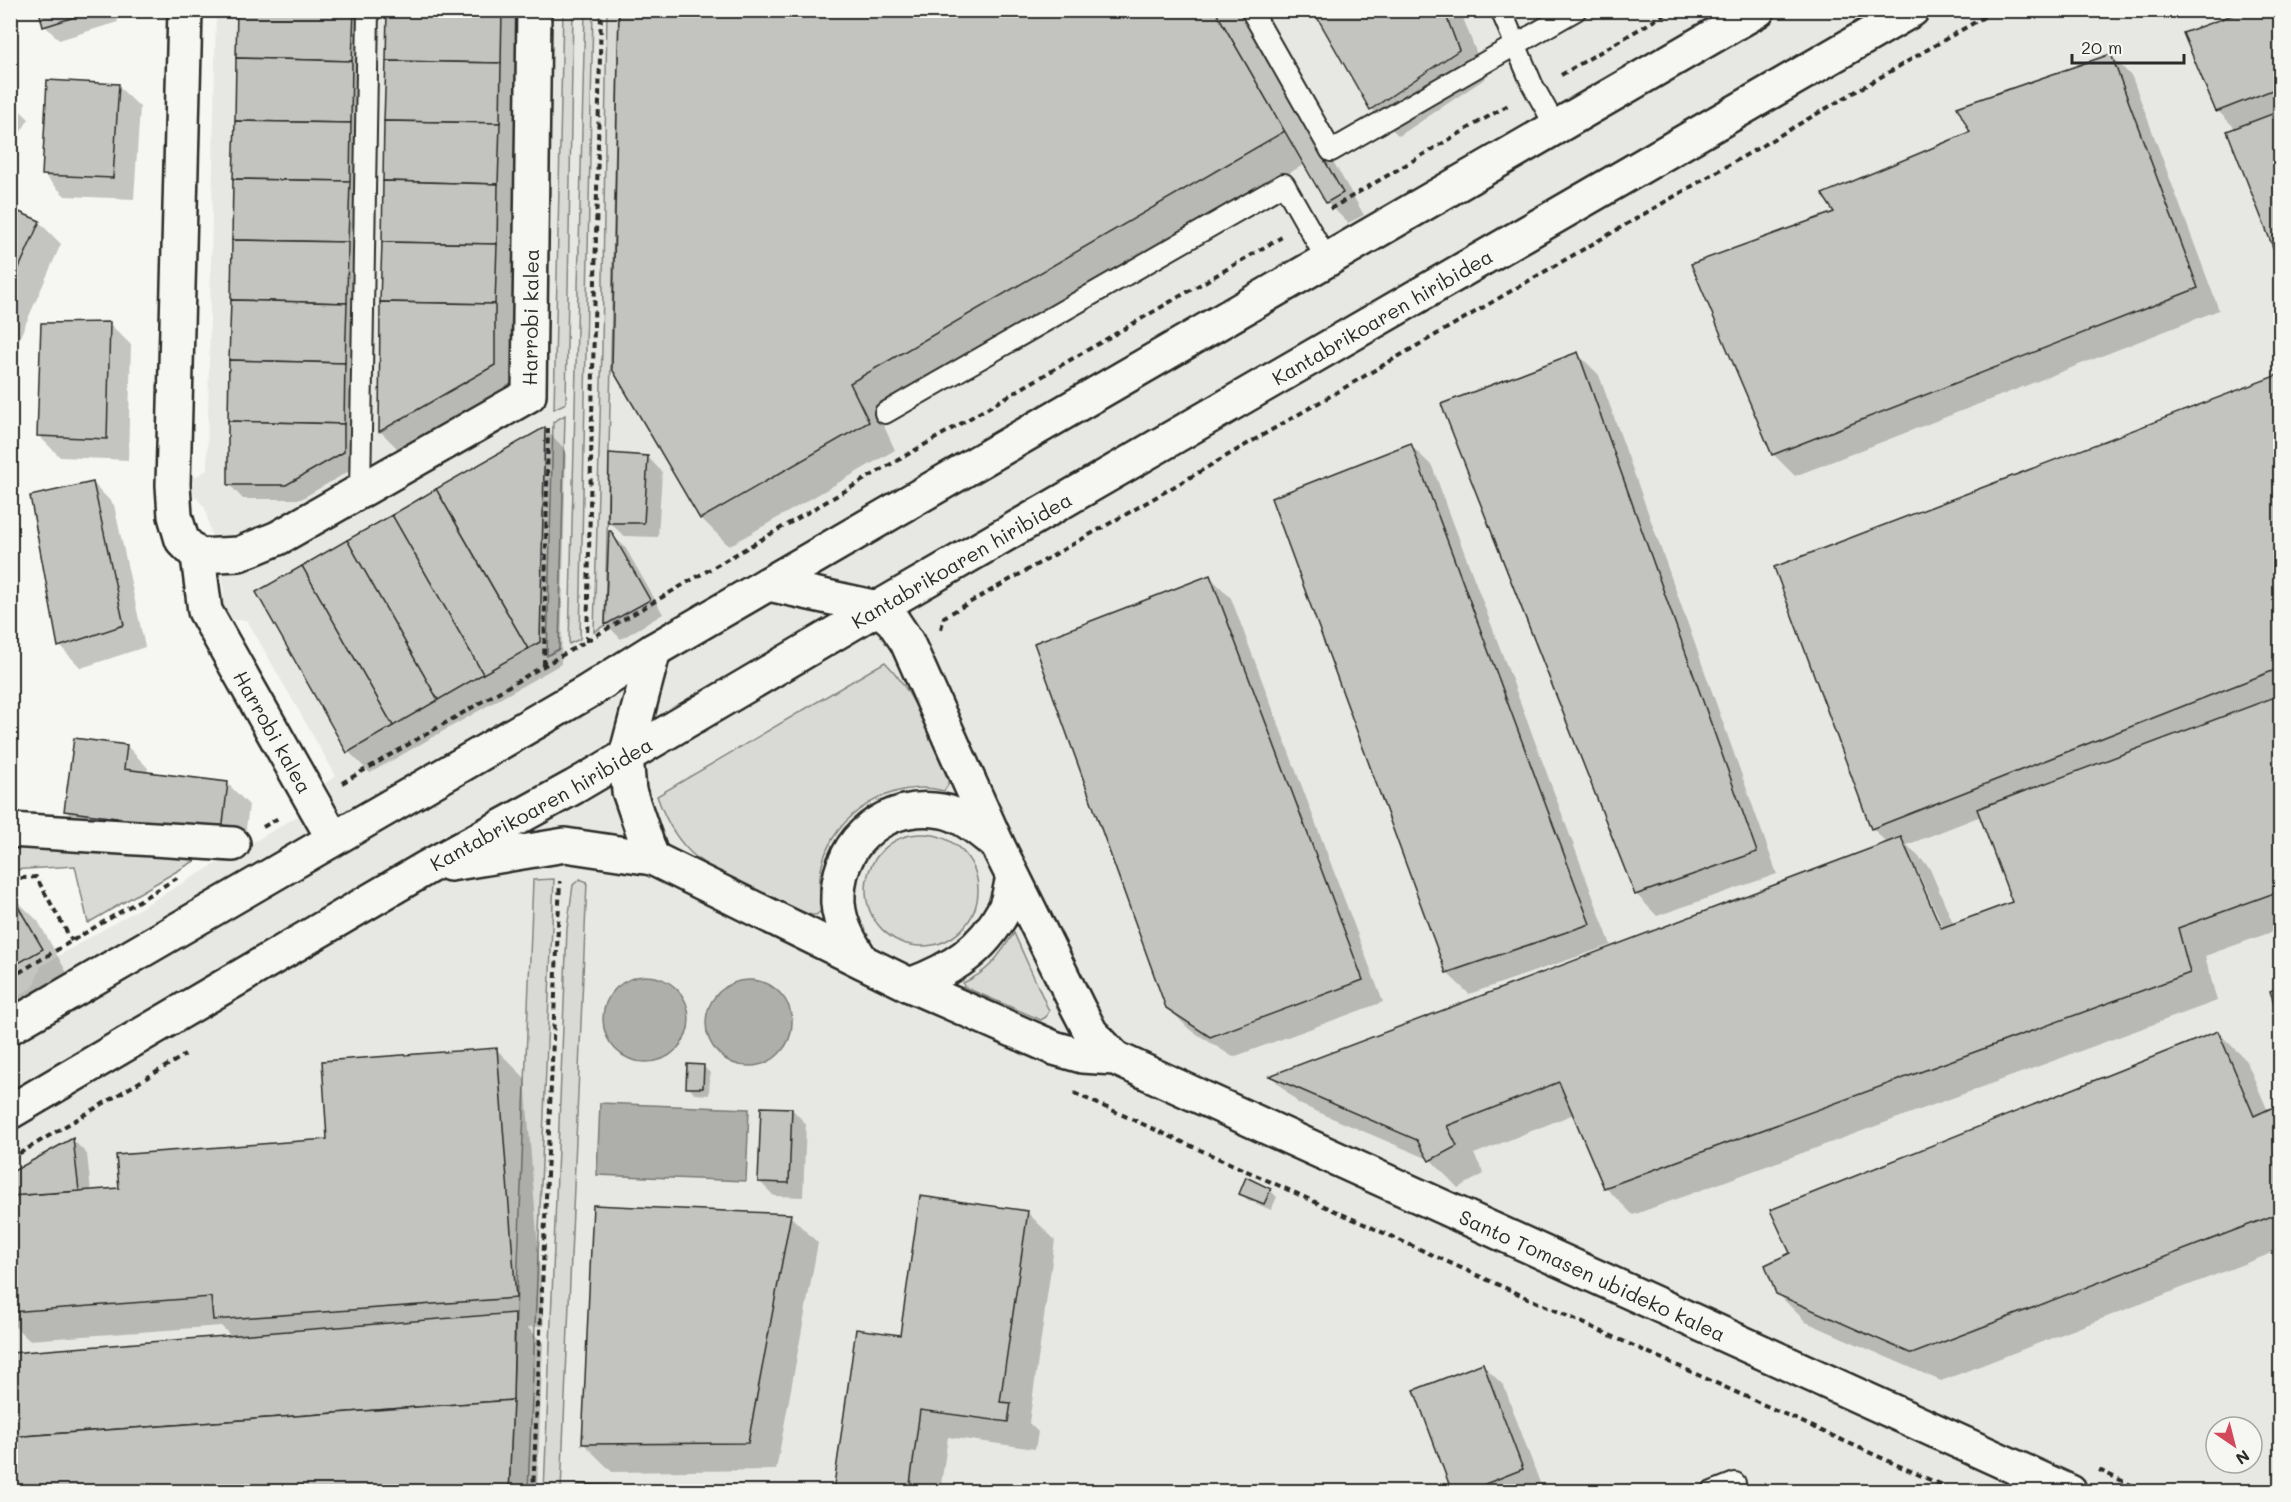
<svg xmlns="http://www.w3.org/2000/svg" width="2291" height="1502" viewBox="0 0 2291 1502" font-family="Mali,sans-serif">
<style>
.built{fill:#e7e7e3;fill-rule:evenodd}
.green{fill:#d9d9d5;stroke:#828280;stroke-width:1.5}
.water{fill:#aeaeab;stroke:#7a7a78;stroke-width:1.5}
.shadow{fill:#0003;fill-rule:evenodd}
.building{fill:#c3c3c0;stroke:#2b2b2b;stroke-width:1.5}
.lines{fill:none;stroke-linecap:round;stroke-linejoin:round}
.lane-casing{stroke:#2b2b2b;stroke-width:24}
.street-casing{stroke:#2b2b2b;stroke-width:38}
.secondary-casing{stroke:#2b2b2b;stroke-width:38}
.path{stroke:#2b2b2b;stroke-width:4;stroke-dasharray:6 4.5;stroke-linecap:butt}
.lane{stroke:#f6f6f2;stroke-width:20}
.street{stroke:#f6f6f2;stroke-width:33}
.secondary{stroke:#f6f6f2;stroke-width:33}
.labels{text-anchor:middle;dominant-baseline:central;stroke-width:6;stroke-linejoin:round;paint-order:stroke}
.street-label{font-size:20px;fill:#2b2b2b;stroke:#f6f6f2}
</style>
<rect width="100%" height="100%" fill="#f6f6f2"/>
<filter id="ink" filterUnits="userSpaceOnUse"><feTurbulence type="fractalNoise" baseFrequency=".0167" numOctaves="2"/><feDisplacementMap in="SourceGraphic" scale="12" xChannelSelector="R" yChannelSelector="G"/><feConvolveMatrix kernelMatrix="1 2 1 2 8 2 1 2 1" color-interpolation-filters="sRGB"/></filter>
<g filter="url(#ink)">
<!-- built -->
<path class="built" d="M 216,11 L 2280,11 L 2280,1491 L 11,1491 L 10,1000 L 33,987 L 41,966 L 332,796 L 325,783 L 336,776 L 247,620 L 231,620 L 223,607 L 222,599 L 224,589 L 205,508 L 194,495 L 193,487 L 193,478 L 207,470 ZM 2216,1427 L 2252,1427 L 2252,1463 L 2216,1463 Z"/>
<!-- green -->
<g class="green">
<polygon points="573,10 566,403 554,409 563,11"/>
<polygon points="593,10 580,639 569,644 585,11"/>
<polygon points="619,10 605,625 594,632 602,348 607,11"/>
<polygon points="565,415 559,649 547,656 553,422"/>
<path d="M 885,662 C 916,693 930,740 948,779 L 948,785 L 944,791 C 894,777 833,814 822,865 C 818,880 820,896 821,911 L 816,915 L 811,915 C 775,899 727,882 697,858 C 678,843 665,819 657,796 Z"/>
<circle cx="922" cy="890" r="56"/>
<polygon points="11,841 208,853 88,923 75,866 11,870"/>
<polygon points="554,879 528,1491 509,1492 533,880"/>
<polygon points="580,879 587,882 561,1491 544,1491 567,929 573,885"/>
<path d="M 1014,933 L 1049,1011 L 1046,1017 L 1041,1020 L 964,987 L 963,983 C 991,970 997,958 1014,933 Z"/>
</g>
<!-- water -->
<g class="water">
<circle cx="646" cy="1019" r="43"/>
<circle cx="749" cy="1023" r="43"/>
<polygon points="600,1103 749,1109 746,1181 597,1175"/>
</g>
<!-- shadow -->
<g class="shadow">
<polygon points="40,10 115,10 118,22 59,40 45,26"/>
<polygon points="239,10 374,10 358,466 301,499 243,499 229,484"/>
<polygon points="389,10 524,10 516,386 401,452 380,431"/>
<polygon points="620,10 1246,10 1364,215 1348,223 1327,202 1305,164 877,411 895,450 729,546 701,518 613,369"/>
<polygon points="1314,10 1460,10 1486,78 1399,136 1371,109"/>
<polygon points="1584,10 1610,10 1594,20"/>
<polygon points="2251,10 2280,10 2280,261 2229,132 2236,129 2218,111"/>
<polygon points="2111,55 2132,77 2219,310 1795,476 1773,454 1836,213 1972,133"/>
<polygon points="118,86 140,107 134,199 65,196 43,174"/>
<polygon points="10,101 29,119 10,149"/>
<polygon points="10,210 39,222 61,244 19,339 10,335"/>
<polygon points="110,324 131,345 128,460 60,457 38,435"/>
<polygon points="1578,354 1599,375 1777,874 1657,916 1636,894"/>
<path d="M 2280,376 L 2280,929 L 2205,956 L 2217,1001 L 1633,1215 L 1605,1187 L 1574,1114 L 1474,1154 L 1484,1174 L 1458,1188 L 1431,1160 L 1299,1104 L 1272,1077 L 1888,844 L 1873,829 L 1776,568 ZM 1981,816 L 2014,903 L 1954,925 L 1929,867 L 1907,845 ZM 1914,870 L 1917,870 L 1946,934 L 1943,935 Z"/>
<polygon points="545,429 566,450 561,664 370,773 349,752"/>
<polygon points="1410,445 1432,466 1611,945 1469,994 1447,973"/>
<polygon points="648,457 662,472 658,537 624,536 609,522"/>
<polygon points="93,483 114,505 145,647 81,668 60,646"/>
<polygon points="610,533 625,547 663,614 621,639 607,625"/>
<polygon points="1209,576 1231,598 1383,1002 1233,1057 1189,1029 1167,1007"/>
<polygon points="127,746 148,768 147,773 228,784 249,805 243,853 87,832 66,811"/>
<polygon points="10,894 38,921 70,978 10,1012"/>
<polygon points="2218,1032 2246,1060 2268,1111 2280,1106 2280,1250 1941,1381 1806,1322 1777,1293"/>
<polygon points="497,1050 525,1078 544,1326 527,1327 543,1343 537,1492 10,1492 232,1337 221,1326 29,1340 10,1322 10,1175 73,1140 87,1154 91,1192 120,1190 328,1140"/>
<polygon points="703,1066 710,1073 709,1095 695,1094 688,1087"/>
<polygon points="792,1109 806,1124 803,1197 774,1196 759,1181"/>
<polygon points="1270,1190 1277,1197 1271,1210 1248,1200 1241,1194"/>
<polygon points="1027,1212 1055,1240 1029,1423 1038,1432 1035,1449 948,1437 940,1492 835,1492 901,1337"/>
<polygon points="790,1216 818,1243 776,1470 612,1472 584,1444"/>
<polygon points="1483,1365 1504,1386 1543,1491 1454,1492"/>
</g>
<!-- building -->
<g class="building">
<polygon points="39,10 97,10 43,27"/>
<polygon points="237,10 354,10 352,61 236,58"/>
<polygon points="387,10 502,10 501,63 386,61"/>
<polygon points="619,10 1215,10 1285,131 850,383 869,422 700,519 612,369"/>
<polygon points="1215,10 1239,10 1343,193 1326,203"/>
<polygon points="1313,10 1444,10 1459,50 1370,110"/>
<polygon points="2246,10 2280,10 2280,87 2216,112 2183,33"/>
<polygon points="2111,54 2198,288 1772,455 1691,264 1834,212 1822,194 1970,132 1957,107"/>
<polygon points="236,58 352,61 351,123 235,121"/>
<polygon points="386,61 501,63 500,123 384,121"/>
<polygon points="47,80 119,84 113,178 42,175"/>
<polygon points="2280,111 2280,265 2227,131"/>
<polygon points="235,121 351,123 350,181 233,179"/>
<polygon points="384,121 500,123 498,184 383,181"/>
<polygon points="233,179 350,181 348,242 232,240"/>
<polygon points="383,181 498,184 497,244 382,242"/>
<polygon points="10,208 40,221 10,288"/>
<polygon points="232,240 348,242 347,303 231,300"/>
<polygon points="382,242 497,244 495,304 380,302"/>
<polygon points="231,300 347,303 345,363 229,360"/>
<polygon points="380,302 495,304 495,365 379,432"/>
<polygon points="110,322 107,439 37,436 41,323"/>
<polygon points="1578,352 1757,852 1635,895 1441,404"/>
<polygon points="229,360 345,363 344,424 228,421"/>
<polygon points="2280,374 2280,668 1871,829 1774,567"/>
<polygon points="228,421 344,424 344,452 286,485 228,485"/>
<polygon points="545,427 540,642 528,649 436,489"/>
<polygon points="1411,443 1590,924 1446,973 1271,498"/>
<polygon points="609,453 648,456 644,523 608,523"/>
<polygon points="93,482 124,625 58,647 30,496"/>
<polygon points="436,489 528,649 483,674 392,515"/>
<polygon points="392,515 483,674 438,700 347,540"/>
<polygon points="609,531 611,531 650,600 605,625"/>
<polygon points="347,540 438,700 393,726 302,566"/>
<polygon points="302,566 393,726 347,753 256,592"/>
<polygon points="1210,575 1363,980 1210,1037 1166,1008 1034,643"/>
<polygon points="2280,695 2280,891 2178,928 2190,973 1604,1188 1559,1082 1447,1126 1457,1146 1429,1161 1417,1140 1269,1076 1901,837 1941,928 2012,902 1977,809"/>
<polygon points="74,738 127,745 124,769 228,782 222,832 64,811"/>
<polygon points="10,893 43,949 10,968"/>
<polygon points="2280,987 2280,1021 2270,991"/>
<polygon points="2218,1031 2254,1116 2280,1104 2280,1213 1912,1354 1776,1294 1765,1265 1790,1253 1770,1210"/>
<polygon points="497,1048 516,1298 213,1320 211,1297 10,1312 10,1196 119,1188 116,1155 327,1139 322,1061"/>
<polygon points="687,1064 704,1065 703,1088 686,1088"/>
<polygon points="761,1107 792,1108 789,1183 758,1182"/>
<polygon points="73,1138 79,1191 10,1196 10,1173"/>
<polygon points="1246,1177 1271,1189 1264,1204 1239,1194"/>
<polygon points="920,1196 1028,1211 1000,1402 1011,1403 1008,1422 920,1410 909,1492 833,1492 856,1329 900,1335"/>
<polygon points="593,1205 791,1214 748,1443 582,1444"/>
<polygon points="515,1313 513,1400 10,1437 10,1353"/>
<polygon points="1483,1363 1523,1469 1465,1492 1452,1492 1414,1390"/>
<polygon points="513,1400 509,1492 10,1492 10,1437"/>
<polygon points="577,1484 669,1488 669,1492 576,1492"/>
</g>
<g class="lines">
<defs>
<g id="lane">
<polyline points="1251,10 1331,151 1576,10"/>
<polyline points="1501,10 1532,84 1556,127"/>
<polyline points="885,413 1284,184 1327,260"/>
<polyline points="360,492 368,10"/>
<polyline points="1712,1492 1735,1483"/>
</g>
<g id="street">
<path id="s1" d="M 185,10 L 173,485 L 175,516 L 182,540 L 198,556 L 205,611 L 333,838"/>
<path id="s2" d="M 198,556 L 239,554 L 278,538 L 529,395 L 534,10"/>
<polyline points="10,830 233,844"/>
</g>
<g id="secondary">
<polyline points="768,584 878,608 893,621 907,642 997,844 1078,1008 1091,1033 1115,1058"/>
<polyline points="652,858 629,791 626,756 654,650"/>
<path id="s3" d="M 450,864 L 565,845 L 652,858 L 910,985 L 1054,1048 L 1082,1056 L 1115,1058 L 2070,1492"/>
<path d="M 862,961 C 849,941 836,919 838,893 C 841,838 888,802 942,811 C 962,814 981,832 997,844"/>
<path d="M 910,985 C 952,969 982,951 1004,910 C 1009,901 1010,888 1013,878"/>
<polyline points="10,1027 587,692 654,650 1758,10"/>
<path id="s4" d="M 10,1112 L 426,868 L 574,787 L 878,608 L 1912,10"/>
</g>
</defs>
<!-- lane casing -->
<use href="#lane" class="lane-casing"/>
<!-- street casing -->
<use href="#street" class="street-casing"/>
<!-- secondary casing -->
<use href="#secondary" class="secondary-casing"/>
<!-- path -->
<g class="path">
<polyline points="1561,75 1672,10"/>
<polyline points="1330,209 1510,104"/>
<polyline points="941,629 944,617 1137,508 1996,10"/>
<polyline points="587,642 601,10"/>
<polyline points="544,665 548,426"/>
<polyline points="342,783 1282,237"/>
<polyline points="263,827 280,817"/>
<polyline points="10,879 36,877 72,941"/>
<polyline points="10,978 177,878"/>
<polyline points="1074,1093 1957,1492"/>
<polyline points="10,1159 185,1055"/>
<polyline points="2099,1470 2146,1492"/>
<polyline points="533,1492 560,881"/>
</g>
<!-- lane -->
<use href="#lane" class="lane"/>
<!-- street -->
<use href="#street" class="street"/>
<!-- secondary -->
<use href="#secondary" class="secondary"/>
</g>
</g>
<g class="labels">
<!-- street labels -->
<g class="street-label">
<text stroke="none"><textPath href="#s2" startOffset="450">Harrobi kalea</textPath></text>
<text stroke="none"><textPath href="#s4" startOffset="1586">Kantabrikoaren hiribidea</textPath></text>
<text stroke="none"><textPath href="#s4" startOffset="1100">Kantabrikoaren hiribidea</textPath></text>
<text stroke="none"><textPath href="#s1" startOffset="748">Harrobi kalea</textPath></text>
<text stroke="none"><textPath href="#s4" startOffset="614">Kantabrikoaren hiribidea</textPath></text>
<text stroke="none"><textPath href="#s3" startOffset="1236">Santo Tomasen ubideko kalea</textPath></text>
</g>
</g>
<!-- margin -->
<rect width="2291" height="1502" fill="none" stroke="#f6f6f2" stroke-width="36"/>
<rect x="18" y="18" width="2255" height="1466" fill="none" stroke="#2b2b2b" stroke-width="2" filter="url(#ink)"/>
<!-- north arrow -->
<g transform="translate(2234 1445) rotate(145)"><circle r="28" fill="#f6f6f2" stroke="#a5a5a2" stroke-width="1.5"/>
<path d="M0-4.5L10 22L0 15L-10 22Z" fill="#d1495b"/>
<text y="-9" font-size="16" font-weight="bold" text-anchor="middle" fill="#2b2b2b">N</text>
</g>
<!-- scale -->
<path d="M2072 54v9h112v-9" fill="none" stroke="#2b2b2b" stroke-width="3"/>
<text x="2081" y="54" font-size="18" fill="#2b2b2b" stroke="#f6f6f2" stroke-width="4.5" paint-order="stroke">20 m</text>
</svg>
